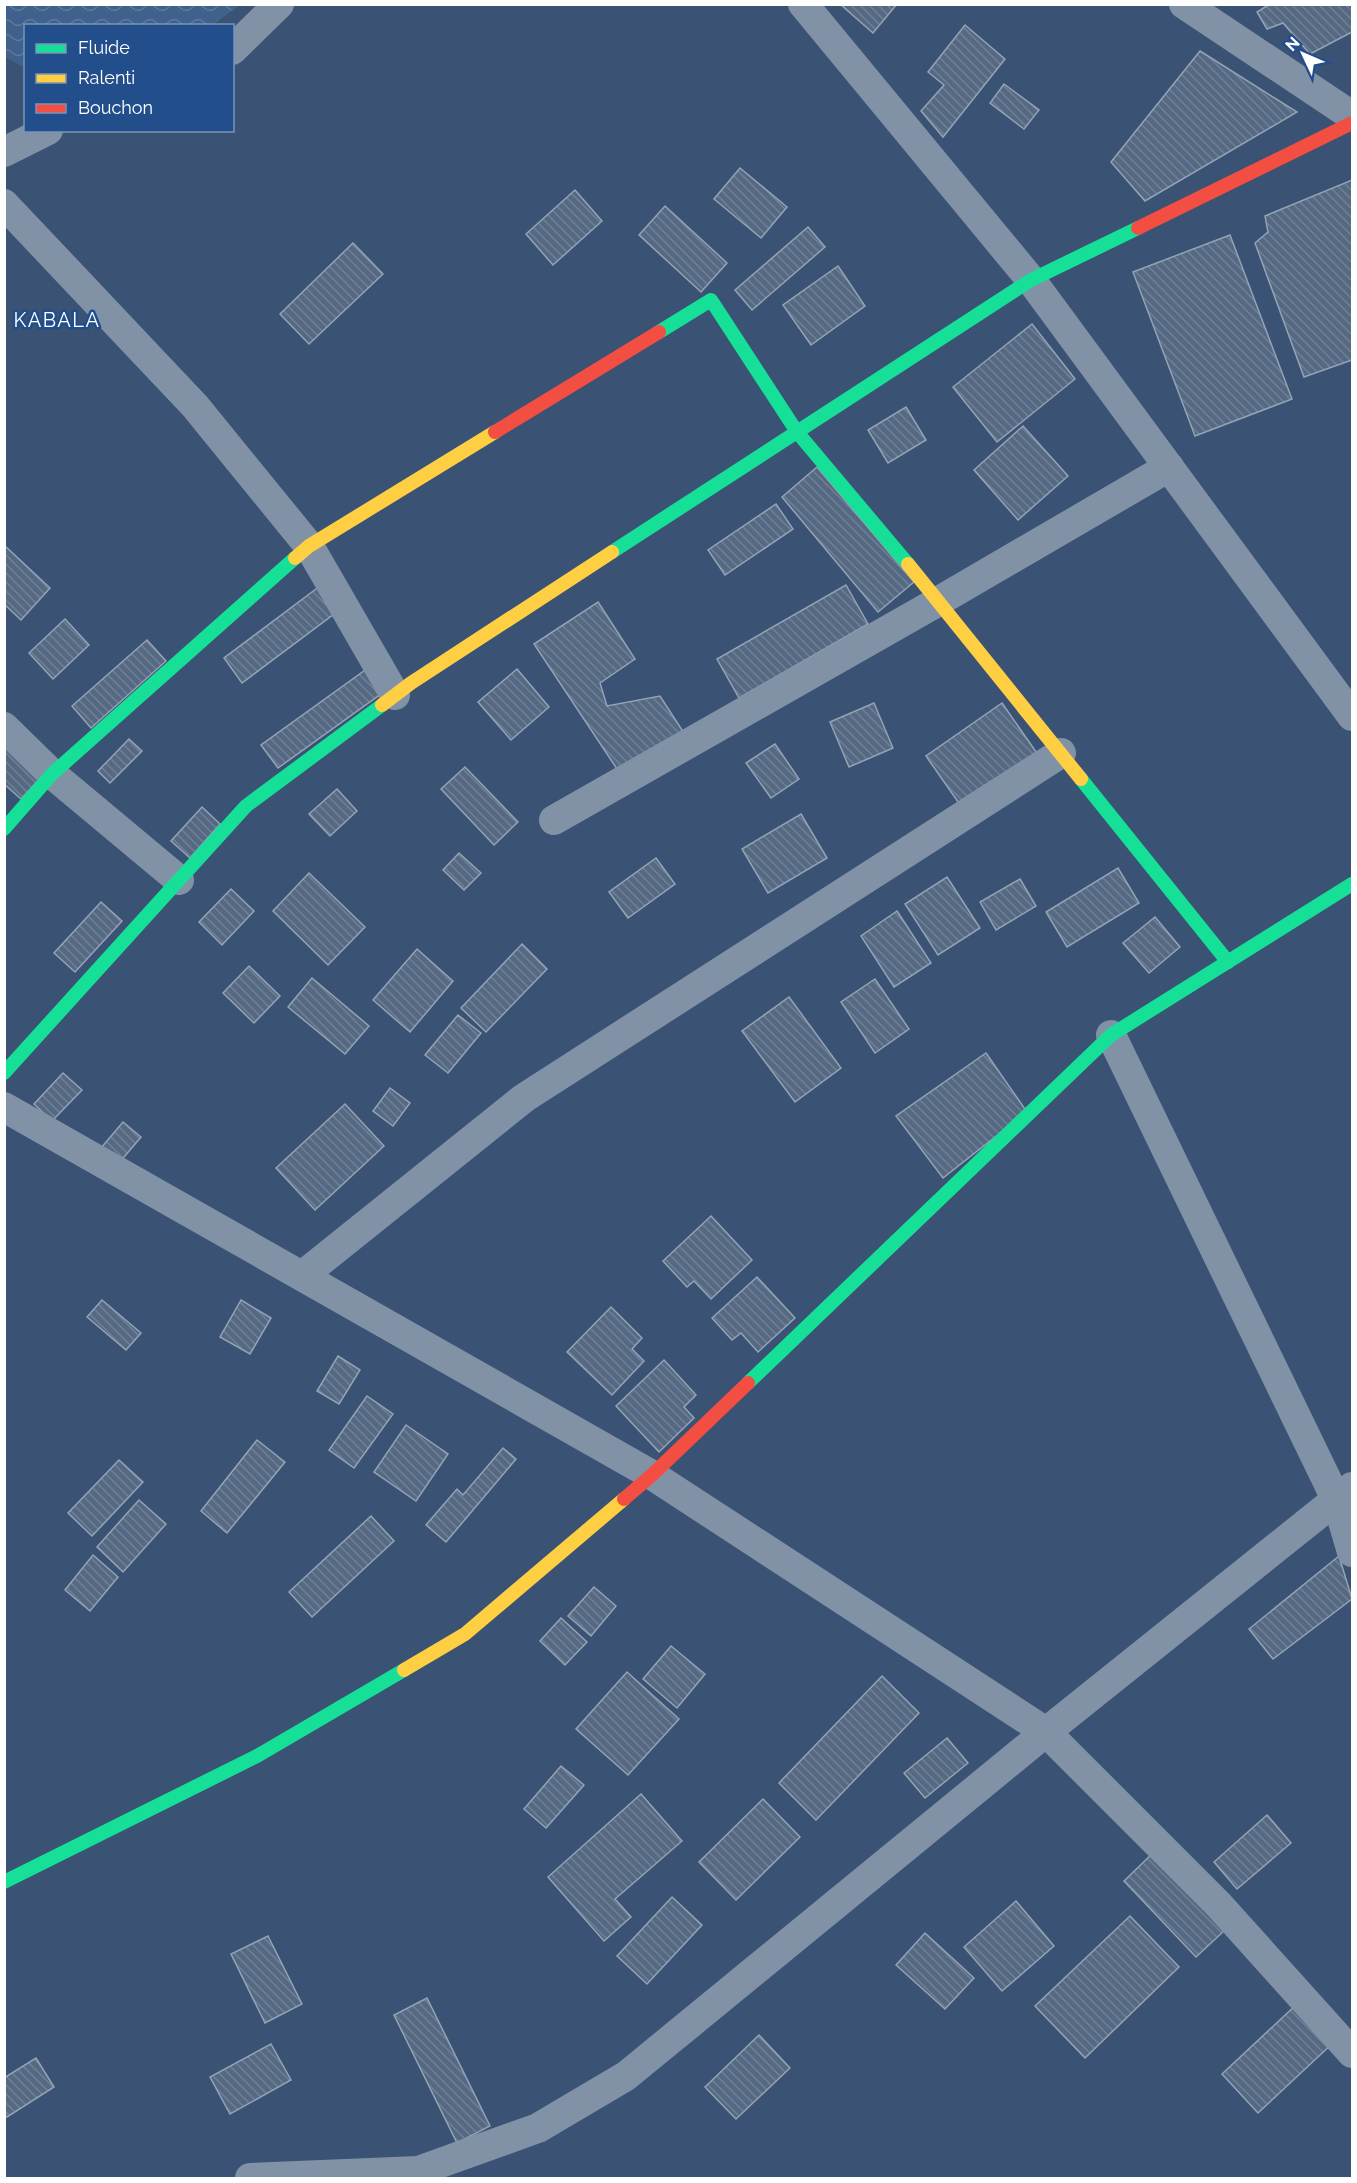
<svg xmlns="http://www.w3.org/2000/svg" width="1357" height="2183" viewBox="0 0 1357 2183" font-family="Raleway,sans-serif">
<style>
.water{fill:url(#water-waves)}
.building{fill:url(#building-back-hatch);stroke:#95a3b6;stroke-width:1.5}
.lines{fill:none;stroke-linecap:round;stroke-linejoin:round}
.street{stroke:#8192a7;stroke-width:30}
.fast{stroke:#16e098;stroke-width:14}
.slow{stroke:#ffcf43;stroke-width:14}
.jam{stroke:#f24e42;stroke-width:14}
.labels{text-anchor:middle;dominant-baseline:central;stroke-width:5;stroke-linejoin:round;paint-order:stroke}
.quarter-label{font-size:20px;letter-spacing:1.5px;fill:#fff;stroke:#224e8b}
</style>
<defs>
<pattern id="water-waves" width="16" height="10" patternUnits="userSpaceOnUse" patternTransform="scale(1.5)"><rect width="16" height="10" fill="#40618b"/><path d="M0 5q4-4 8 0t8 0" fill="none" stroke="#5d799c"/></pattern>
<pattern id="building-back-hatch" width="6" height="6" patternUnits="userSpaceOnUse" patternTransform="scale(1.5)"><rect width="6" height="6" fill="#566983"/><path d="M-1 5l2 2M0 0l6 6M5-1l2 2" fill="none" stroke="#6f8096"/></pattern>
</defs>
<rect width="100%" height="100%" fill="#3a5273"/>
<!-- water -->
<polygon class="water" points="4,5 5,4 240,5 212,25 26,26 25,68 5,57"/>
<!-- building -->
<g class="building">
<polygon points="840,4 897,4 873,33"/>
<polygon points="1270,4 1352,4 1352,32 1310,54 1283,23 1267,29 1257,12"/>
<polygon points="965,25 1005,59 943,137 921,111 944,85 928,72"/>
<polygon points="1200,51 1297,112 1145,201 1111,162"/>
<polygon points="1004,84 1039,110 1024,129 990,103"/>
<polygon points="740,168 787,207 761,238 714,199"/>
<polygon points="1352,180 1352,360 1304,377 1255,243 1268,232 1265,216"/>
<polygon points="575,190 602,221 553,265 526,234"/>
<polygon points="665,206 727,263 701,292 639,235"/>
<polygon points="808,227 825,247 752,310 735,290"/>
<polygon points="1230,235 1292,399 1195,436 1133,272"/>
<polygon points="353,243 383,274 309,344 280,314"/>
<polygon points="838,266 865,306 811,345 783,305"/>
<polygon points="1032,324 1075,379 997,442 953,387"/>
<polygon points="906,407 926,440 888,463 868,430"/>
<polygon points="1023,426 1068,476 1018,520 974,470"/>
<polygon points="817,467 914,582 878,612 782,497"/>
<polygon points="776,504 793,529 725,575 708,550"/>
<polygon points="4,545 50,588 21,620 4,604"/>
<polygon points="846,585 868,624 739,698 717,659"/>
<polygon points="320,586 338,611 242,683 224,658"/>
<polygon points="598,602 635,659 600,683 607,706 660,696 684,733 621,775 534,644"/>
<polygon points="65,619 89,645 53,679 29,653"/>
<polygon points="147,640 166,661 91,728 72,706"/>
<polygon points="368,668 385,691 278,768 261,745"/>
<polygon points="517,669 549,707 511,740 478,702"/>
<polygon points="874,703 893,748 849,767 830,722"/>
<polygon points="1002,703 1041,759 965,812 926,756"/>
<polygon points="4,739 43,775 21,799 4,784"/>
<polygon points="129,739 142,751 110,783 98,771"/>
<polygon points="775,744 799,779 771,798 746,763"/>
<polygon points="465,767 518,822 494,845 441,789"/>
<polygon points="337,789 357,811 330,836 309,814"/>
<polygon points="202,807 220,824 190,858 171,841"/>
<polygon points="801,814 827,858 768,893 742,849"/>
<polygon points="459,853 481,873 464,890 443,870"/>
<polygon points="656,858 675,884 628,918 609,892"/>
<polygon points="1118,868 1139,903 1067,947 1046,912"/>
<polygon points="309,873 365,927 328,965 273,911"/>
<polygon points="947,877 980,928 938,955 905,904"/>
<polygon points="1020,879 1036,906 996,930 980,902"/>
<polygon points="231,889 254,911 222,945 199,922"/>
<polygon points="101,902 122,921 75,972 54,953"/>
<polygon points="897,911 931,963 894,987 861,936"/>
<polygon points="1155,917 1180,947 1149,973 1123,943"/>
<polygon points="522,944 547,969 486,1032 461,1008"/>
<polygon points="417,949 453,981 410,1032 373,1000"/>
<polygon points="249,966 280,996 254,1023 223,993"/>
<polygon points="312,978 369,1026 345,1054 288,1007"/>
<polygon points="875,979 909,1029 875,1053 841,1002"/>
<polygon points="789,997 841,1068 795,1102 742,1031"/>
<polygon points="458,1015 481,1033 448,1073 425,1055"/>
<polygon points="986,1053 1027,1112 943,1178 896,1116"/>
<polygon points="63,1073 82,1090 52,1121 34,1104"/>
<polygon points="390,1088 410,1103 393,1126 373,1111"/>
<polygon points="345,1104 384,1146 315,1210 276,1168"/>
<polygon points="123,1122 141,1137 119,1163 101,1148"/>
<polygon points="711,1216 752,1260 711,1299 694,1281 687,1287 663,1261"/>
<polygon points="757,1277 795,1318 758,1352 741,1333 732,1340 712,1318"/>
<polygon points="102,1300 141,1333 126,1350 87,1317"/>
<polygon points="241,1300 271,1318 250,1354 220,1337"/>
<polygon points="611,1307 642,1338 632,1349 644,1361 612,1395 567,1352"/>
<polygon points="338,1356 360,1370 339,1404 317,1391"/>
<polygon points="664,1360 696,1395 684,1407 694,1418 659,1452 616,1406"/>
<polygon points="367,1396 393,1414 354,1468 329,1450"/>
<polygon points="406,1425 448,1454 416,1501 374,1472"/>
<polygon points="257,1440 285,1462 227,1533 201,1511"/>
<polygon points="503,1448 516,1459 446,1542 426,1525 457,1489 463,1495"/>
<polygon points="119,1460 143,1482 92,1536 68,1513"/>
<polygon points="139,1500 166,1524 123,1572 97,1547"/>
<polygon points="371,1516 394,1541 312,1617 289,1592"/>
<polygon points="93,1555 118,1577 90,1611 65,1590"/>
<polygon points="1339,1556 1352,1599 1273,1659 1249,1629"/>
<polygon points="594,1587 616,1606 591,1636 568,1616"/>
<polygon points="561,1618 587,1642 565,1665 540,1641"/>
<polygon points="671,1646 705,1674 677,1708 643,1679"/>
<polygon points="627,1672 679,1719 628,1775 576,1729"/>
<polygon points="882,1676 919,1713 816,1820 779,1783"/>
<polygon points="947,1738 968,1763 925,1798 904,1773"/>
<polygon points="561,1766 584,1785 546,1828 524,1809"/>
<polygon points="641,1794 682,1841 615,1899 631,1917 604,1941 548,1877"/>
<polygon points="763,1799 800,1837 736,1900 699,1862"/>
<polygon points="1267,1815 1291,1843 1237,1889 1214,1862"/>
<polygon points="1154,1852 1226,1929 1196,1957 1124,1881"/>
<polygon points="672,1897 702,1925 647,1984 617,1956"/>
<polygon points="1016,1901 1054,1946 1002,1991 964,1947"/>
<polygon points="1130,1916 1179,1967 1085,2058 1035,2006"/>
<polygon points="925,1933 974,1978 945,2009 896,1965"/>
<polygon points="268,1936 302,2004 265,2023 231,1954"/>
<polygon points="427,1998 490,2126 457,2143 394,2015"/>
<polygon points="1298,2003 1334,2042 1258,2113 1222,2074"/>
<polygon points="759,2035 790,2068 736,2119 705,2087"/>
<polygon points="271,2044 291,2080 230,2114 210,2077"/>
<polygon points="36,2058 54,2087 7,2117 4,2114 4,2078"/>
</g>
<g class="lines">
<!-- street -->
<g class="street">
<polyline points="803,4 1031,280 1352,716"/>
<polyline points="1184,4 1352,116"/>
<polyline points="232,50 279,4"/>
<polyline points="4,152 48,130"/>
<polyline points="4,204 195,406 309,546 395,695"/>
<polyline points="4,727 52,774 179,880"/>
<polyline points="554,820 939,601 1169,467"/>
<polyline points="1111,1035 1337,1501 1352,1552"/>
<polyline points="4,1107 652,1475 1046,1732 1218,1904 1352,2053"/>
<polyline points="302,1276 524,1098 1061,753"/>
<polyline points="250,2178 418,2171 538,2128 626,2076 1046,1732 1352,1487"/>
</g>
<!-- fast -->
<g class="fast">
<polyline points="659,332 711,300 797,432 908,564"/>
<polyline points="612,552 1031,280 1138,228"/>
<polyline points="1081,779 1228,962"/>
<polyline points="4,829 52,774 295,558"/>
<polyline points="4,1073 246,806 382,705"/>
<polyline points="748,1383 1111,1035 1352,884"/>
<polyline points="4,1882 257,1756 404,1670"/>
</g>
<!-- slow -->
<g class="slow">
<polyline points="295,558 309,546 495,432"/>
<polyline points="908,564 1081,779"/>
<polyline points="382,705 411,683 612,552"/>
<polyline points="404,1670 465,1634 624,1499"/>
</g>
<!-- jam -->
<g class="jam">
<polyline points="1138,228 1352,123"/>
<polyline points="495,432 659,332"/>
<polyline points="624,1499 652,1475 748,1383"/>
</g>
</g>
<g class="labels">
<!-- quarter labels -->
<g class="quarter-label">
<text x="57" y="320">KABALA</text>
</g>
</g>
<!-- border -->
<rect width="1357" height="2183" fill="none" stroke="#ffffff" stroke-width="12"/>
<!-- legend -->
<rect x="24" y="24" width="210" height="108" fill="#224e8b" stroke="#7a95b9" stroke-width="1.5"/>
<rect x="36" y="44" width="30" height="9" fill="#16e098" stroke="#7a95b9" stroke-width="1.5"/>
<text x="78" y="54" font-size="18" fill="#ffffff">Fluide</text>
<rect x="36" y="74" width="30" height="9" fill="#ffcf43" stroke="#7a95b9" stroke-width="1.5"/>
<text x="78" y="84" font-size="18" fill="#ffffff">Ralenti</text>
<rect x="36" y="104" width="30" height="9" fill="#f24e42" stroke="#7a95b9" stroke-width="1.5"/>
<text x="78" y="114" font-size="18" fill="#ffffff">Bouchon</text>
<!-- north arrow -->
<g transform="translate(1303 54) rotate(314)" stroke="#224e8b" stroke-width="4.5" paint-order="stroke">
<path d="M0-4.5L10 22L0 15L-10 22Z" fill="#ffffff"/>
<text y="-9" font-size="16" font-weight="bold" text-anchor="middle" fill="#ffffff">N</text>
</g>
</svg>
